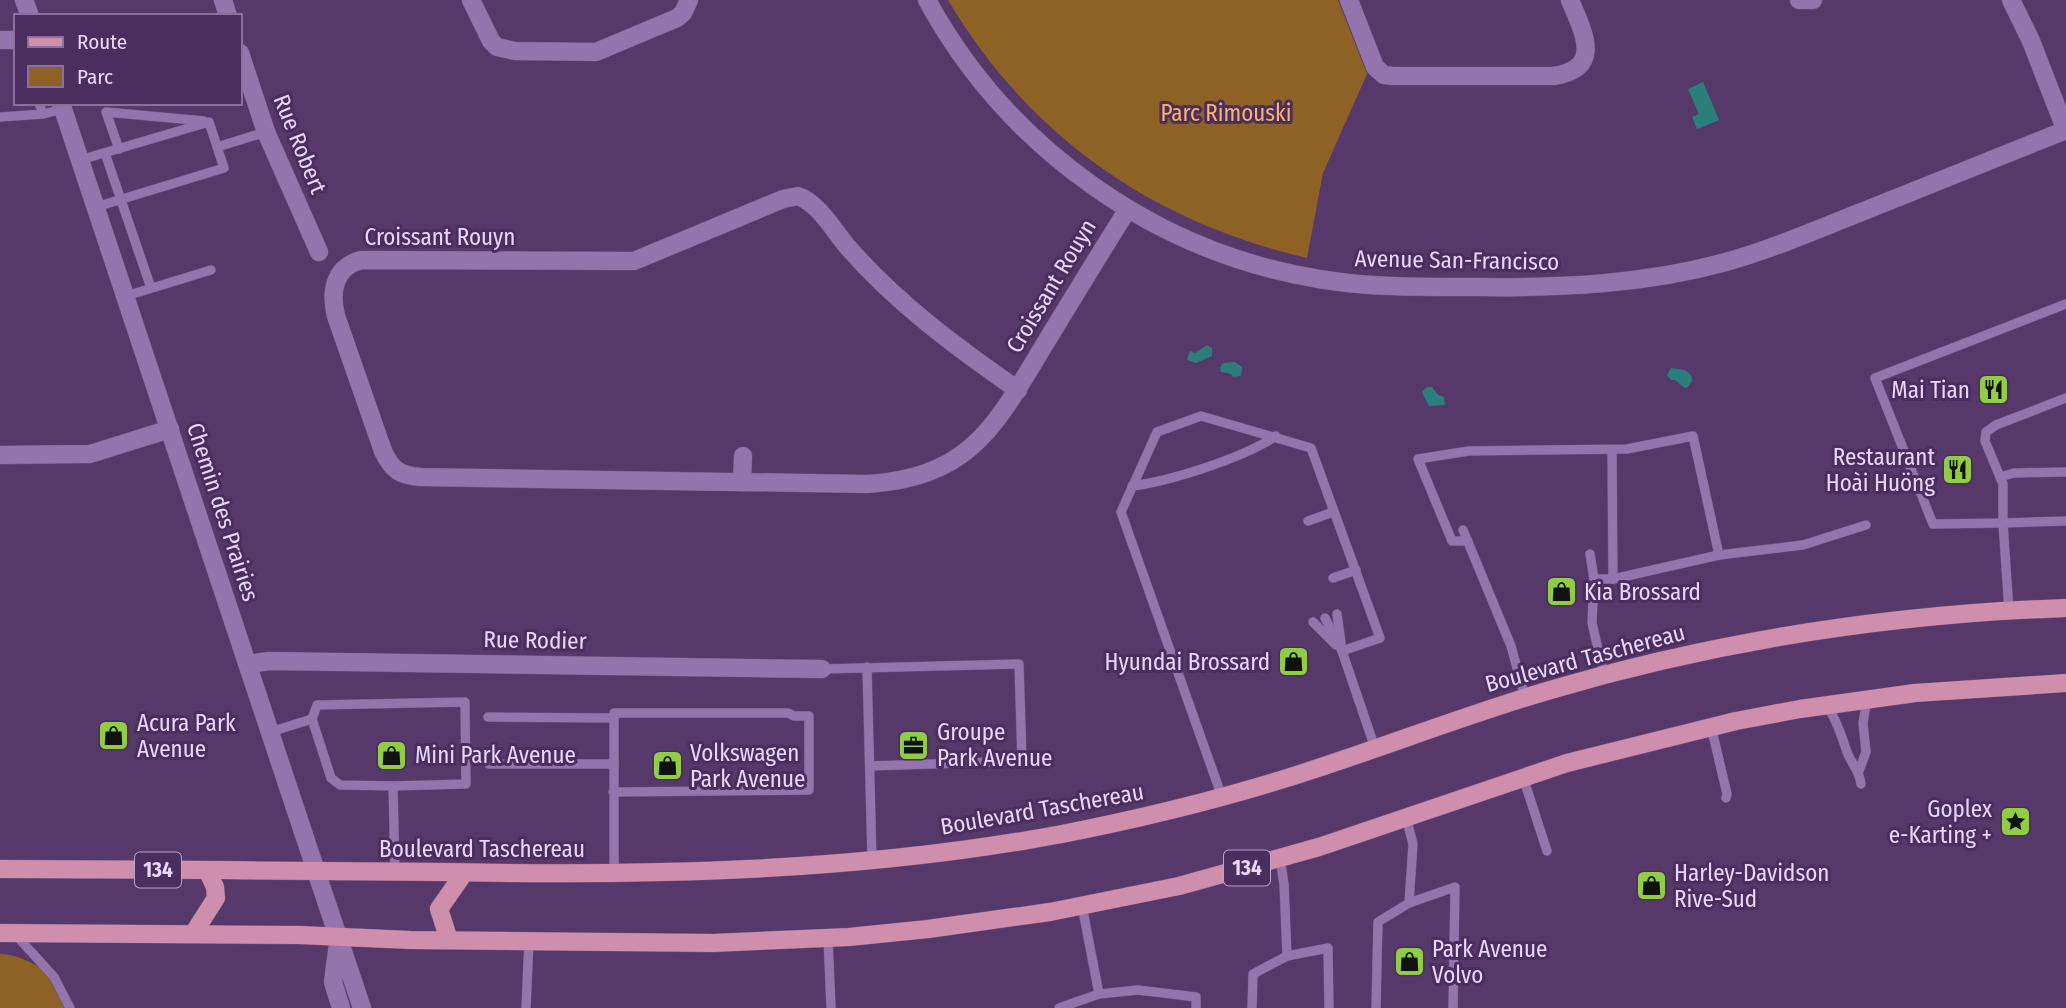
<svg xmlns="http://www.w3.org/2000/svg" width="2066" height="1008" viewBox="0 0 2066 1008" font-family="'Fira Sans Condensed',sans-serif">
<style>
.green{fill:#8e6125}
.water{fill:#2b7f7b}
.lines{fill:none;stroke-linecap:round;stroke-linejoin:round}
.service-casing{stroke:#6f5580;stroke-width:10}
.minor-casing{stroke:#6f5580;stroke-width:19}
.tertiary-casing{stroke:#6f5580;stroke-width:19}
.primary-casing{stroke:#6f5580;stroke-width:19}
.service{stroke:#9474ac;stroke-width:9}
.minor{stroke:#9474ac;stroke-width:18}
.tertiary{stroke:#9474ac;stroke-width:18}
.primary{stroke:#cf8eac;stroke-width:18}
.labels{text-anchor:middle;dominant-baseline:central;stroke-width:6;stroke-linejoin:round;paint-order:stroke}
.shield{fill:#4b2d5f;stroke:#b9a4c9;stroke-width:2}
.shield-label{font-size:21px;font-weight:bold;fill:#e8d7f6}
.park-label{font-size:23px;fill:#fab560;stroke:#4b2d5f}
.street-label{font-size:23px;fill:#e8d7f6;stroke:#4b2d5f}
.poi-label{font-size:23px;fill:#e8d7f6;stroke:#4b2d5f;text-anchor:start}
</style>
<rect width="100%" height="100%" fill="#56386b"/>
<!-- green -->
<g class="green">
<path d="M 948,0 L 1338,0 L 1367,74 L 1323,173 L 1307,258 C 1153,222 1029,137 948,0 Z"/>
<path d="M 0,954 C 18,954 44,966 53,982 C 58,990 62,1000 65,1008 L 0,1008 Z"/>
</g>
<!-- water -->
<g class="water">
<polygon points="1703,82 1719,120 1697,129 1692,117 1699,114 1688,89"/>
<polygon points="1207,345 1212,348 1212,356 1196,363 1187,360 1190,351 1195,353"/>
<polygon points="1235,362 1242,367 1241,376 1233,377 1231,374 1221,372 1220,368 1223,363"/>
<polygon points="1671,368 1685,370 1691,375 1692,381 1688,387 1685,388 1675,380 1671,380 1667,375"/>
<polygon points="1427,387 1432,387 1438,395 1444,397 1445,405 1429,406 1422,392"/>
</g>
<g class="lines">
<defs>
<g id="service">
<polyline points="39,103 43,114"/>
<polyline points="0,117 43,114 63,109"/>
<polyline points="217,147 266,132"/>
<polyline points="119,149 106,112 204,121"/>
<polyline points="105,153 151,288"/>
<polyline points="80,160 209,122 224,168 96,207"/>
<polyline points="126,296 211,270"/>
<polyline points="2066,304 1875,378 1933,524 2003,523 2003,484 1985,441 1986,432 1996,425 2066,398"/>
<polyline points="1612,450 1613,579"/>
<polyline points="2000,477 2014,473 2066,472"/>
<path d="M 1132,486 C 1171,481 1243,458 1276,436"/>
<polyline points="1308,521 1333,512"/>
<polyline points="1463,530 1511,646 1525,697"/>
<polyline points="1468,541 1452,541 1418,459 1469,451 1627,449 1693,436 1719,555"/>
<polyline points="1590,554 1594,579"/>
<polyline points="1333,578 1356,570"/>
<polyline points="2009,611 2003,523 2066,521"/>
<polyline points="1337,614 1341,643"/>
<polyline points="1325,618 1342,651 1375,748"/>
<polyline points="1313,622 1336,645"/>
<polyline points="867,667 872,860"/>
<polyline points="822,669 1019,664 1022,761 870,766"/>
<polyline points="1604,675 1592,623 1594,579 1613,579 1719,555 1803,545 1866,525"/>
<path d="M 1827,705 C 1837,722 1841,734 1847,752 C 1852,765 1859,769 1861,784"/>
<polyline points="488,717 614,718"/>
<polyline points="1711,726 1727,794 1726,798"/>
<polyline points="270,732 312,719"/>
<polyline points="489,764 614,764"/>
<polyline points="1859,771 1866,752 1863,723 1867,699"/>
<polyline points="1523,777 1547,851"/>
<polyline points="393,786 340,785 331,778 312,719 317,705 465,702 466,784 393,786 395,872"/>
<polyline points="742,790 742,774"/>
<polyline points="613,792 809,790 809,716 794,716 788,713 614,713 614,874"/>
<polyline points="1222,797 1121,512 1157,432 1201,416 1311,448 1380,638 1342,651"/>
<polyline points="1406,817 1413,844 1409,903"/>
<polyline points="1280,858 1284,884 1287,956"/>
<polyline points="1082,906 1099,994"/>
<polyline points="15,934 54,977 70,1008"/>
<polyline points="828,938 831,1008"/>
<polyline points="526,1008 529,941"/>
<polyline points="1059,1008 1099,994 1138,990 1196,997 1196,1008"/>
<polyline points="1252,1008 1253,974 1287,956 1328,948 1329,1008"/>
<polyline points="1376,1008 1378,922 1409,903 1455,887 1453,1008"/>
</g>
<g id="minor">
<polyline points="24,0 30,16"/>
<polyline points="223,0 228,16"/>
<polyline points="471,0 491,41 497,47 515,51 596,52 677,18 683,13 689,0"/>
<path d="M 1349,0 L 1375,67 L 1384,75 L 1393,76 L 1554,76 C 1604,68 1583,32 1570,0"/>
<polyline points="1799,0 1813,0"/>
<polyline points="2011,0 2031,41 2066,131"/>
<polyline points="0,40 16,40"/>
<polyline points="240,53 266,132 319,252"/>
<polyline points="61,103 316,871"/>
<path d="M 1018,390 C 956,347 895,302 846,245 C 833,229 818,203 798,196 L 783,199 L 634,261 L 361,260 C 334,267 330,292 336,316 L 383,451 C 392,470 399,475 420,477 L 867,484 C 973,477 996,424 1046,342 C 1073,298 1100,253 1128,209"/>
<polyline points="0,455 90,454 170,429"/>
<polyline points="742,482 743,456"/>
<polyline points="248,664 270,661 822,669"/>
</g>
<g id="tertiary">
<path d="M 927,0 C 1007,147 1154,252 1319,279 C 1372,288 1425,287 1479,287 C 1563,288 1645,284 1726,262 C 1773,249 1818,229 1864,211 C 1931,184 1999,157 2066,130"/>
<polyline points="316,871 362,1008"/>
<polyline points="338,944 333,982 341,1008"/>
</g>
<g id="primary">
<path d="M 0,869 C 148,870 295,870 443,872 C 649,876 859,872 1062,834 C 1138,819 1213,801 1287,778 C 1374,751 1459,717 1547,691 C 1716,641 1890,614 2066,608"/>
<polyline points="0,933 299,935 410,940 713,943 849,937 928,929 1050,912 1179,886 1319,847 1567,763 1736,721 1800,709 1915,693 2066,683"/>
<polyline points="193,934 216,898 215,887 207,870"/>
<polyline points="449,940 439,909 464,873"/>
</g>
</defs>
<!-- service casing -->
<use href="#service" class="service-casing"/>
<!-- minor casing -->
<use href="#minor" class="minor-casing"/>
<!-- tertiary casing -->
<use href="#tertiary" class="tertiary-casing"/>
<!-- primary casing -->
<use href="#primary" class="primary-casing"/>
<!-- service -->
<use href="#service" class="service"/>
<!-- minor -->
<use href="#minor" class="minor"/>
<!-- tertiary -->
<use href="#tertiary" class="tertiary"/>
<!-- primary -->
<use href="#primary" class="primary"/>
</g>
<!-- icons -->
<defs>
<symbol id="restaurant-square" viewBox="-11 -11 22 22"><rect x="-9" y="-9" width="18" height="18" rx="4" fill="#90cd41" stroke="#4b2d5f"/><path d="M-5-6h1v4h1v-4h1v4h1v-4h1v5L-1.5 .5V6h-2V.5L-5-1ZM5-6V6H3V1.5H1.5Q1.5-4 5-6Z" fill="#111"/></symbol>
<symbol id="shop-square" viewBox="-11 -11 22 22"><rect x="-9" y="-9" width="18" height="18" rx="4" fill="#90cd41" stroke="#4b2d5f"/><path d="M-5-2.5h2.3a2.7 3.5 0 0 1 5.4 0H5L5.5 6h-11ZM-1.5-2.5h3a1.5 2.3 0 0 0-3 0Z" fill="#111"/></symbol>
<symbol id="office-square" viewBox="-11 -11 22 22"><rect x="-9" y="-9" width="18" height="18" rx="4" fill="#90cd41" stroke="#4b2d5f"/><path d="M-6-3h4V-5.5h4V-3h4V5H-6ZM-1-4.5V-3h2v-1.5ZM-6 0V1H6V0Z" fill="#111"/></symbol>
<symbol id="sight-square" viewBox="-11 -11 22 22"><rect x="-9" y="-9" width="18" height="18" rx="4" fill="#90cd41" stroke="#4b2d5f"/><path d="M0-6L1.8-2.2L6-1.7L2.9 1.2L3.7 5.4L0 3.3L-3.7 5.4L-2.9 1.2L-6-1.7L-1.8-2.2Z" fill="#111"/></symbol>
</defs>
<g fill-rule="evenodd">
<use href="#restaurant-square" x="1976" y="372" width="35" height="35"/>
<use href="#restaurant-square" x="1940" y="452" width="35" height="35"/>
<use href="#shop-square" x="1544" y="574" width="35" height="35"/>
<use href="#shop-square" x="1276" y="644" width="35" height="35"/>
<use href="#shop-square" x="96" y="718" width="35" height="35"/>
<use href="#office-square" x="896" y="728" width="35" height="35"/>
<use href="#shop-square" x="374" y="738" width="35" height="35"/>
<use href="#shop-square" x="650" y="748" width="35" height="35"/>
<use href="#sight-square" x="1998" y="804" width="35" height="35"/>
<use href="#shop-square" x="1634" y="868" width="35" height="35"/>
<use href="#shop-square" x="1392" y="944" width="35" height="35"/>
</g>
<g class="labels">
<!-- shield labels -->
<g class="shield">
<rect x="1224" y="850.5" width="46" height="35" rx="5"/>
<rect x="135" y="852.5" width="46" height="35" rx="5"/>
</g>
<g class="shield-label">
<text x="1247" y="868">134</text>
<text x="158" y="870">134</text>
</g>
<!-- park labels -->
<g class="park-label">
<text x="1226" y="113">Parc Rimouski</text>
</g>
<!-- street labels -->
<g class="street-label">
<text transform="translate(300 144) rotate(68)">Rue Robert</text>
<text x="440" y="237">Croissant Rouyn</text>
<text transform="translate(1457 260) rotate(1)">Avenue San-Francisco</text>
<text transform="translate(1051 286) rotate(-59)">Croissant Rouyn</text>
<text transform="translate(223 512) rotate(72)">Chemin des Prairies</text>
<text transform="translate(535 640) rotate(1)">Rue Rodier</text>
<text transform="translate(1585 658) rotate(-15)">Boulevard Taschereau</text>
<text transform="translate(1042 809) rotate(-10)">Boulevard Taschereau</text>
<text x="482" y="849">Boulevard Taschereau</text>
</g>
<!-- poi labels -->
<g class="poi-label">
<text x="1970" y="390" text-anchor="end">Mai Tian</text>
<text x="1935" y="457" text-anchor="end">Restaurant<tspan x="1935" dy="26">Hoài Huöng</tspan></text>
<text x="1584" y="592">Kia Brossard</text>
<text x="1270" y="662" text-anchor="end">Hyundai Brossard</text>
<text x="137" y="723">Acura Park<tspan x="137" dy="26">Avenue</tspan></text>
<text x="937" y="732">Groupe<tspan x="937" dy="26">Park Avenue</tspan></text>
<text x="690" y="753">Volkswagen<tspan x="690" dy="26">Park Avenue</tspan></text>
<text x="415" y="755">Mini Park Avenue</text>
<text x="1992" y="809" text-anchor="end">Goplex<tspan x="1992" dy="26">e-Karting +</tspan></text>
<text x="1674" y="873">Harley-Davidson<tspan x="1674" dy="26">Rive-Sud</tspan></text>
<text x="1432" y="949">Park Avenue<tspan x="1432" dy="26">Volvo</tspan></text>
</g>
</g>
<!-- legend -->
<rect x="14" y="14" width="228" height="91" fill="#4b2d5f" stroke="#8a719b" stroke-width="2"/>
<rect x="28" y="37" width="35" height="10" fill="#cf8eac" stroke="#8a719b" stroke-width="2"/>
<text x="77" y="49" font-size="21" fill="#e8d7f6">Route</text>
<rect x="28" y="66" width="35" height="21" fill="#8e6125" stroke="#8a719b" stroke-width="2"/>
<text x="77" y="84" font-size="21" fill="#e8d7f6">Parc</text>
</svg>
